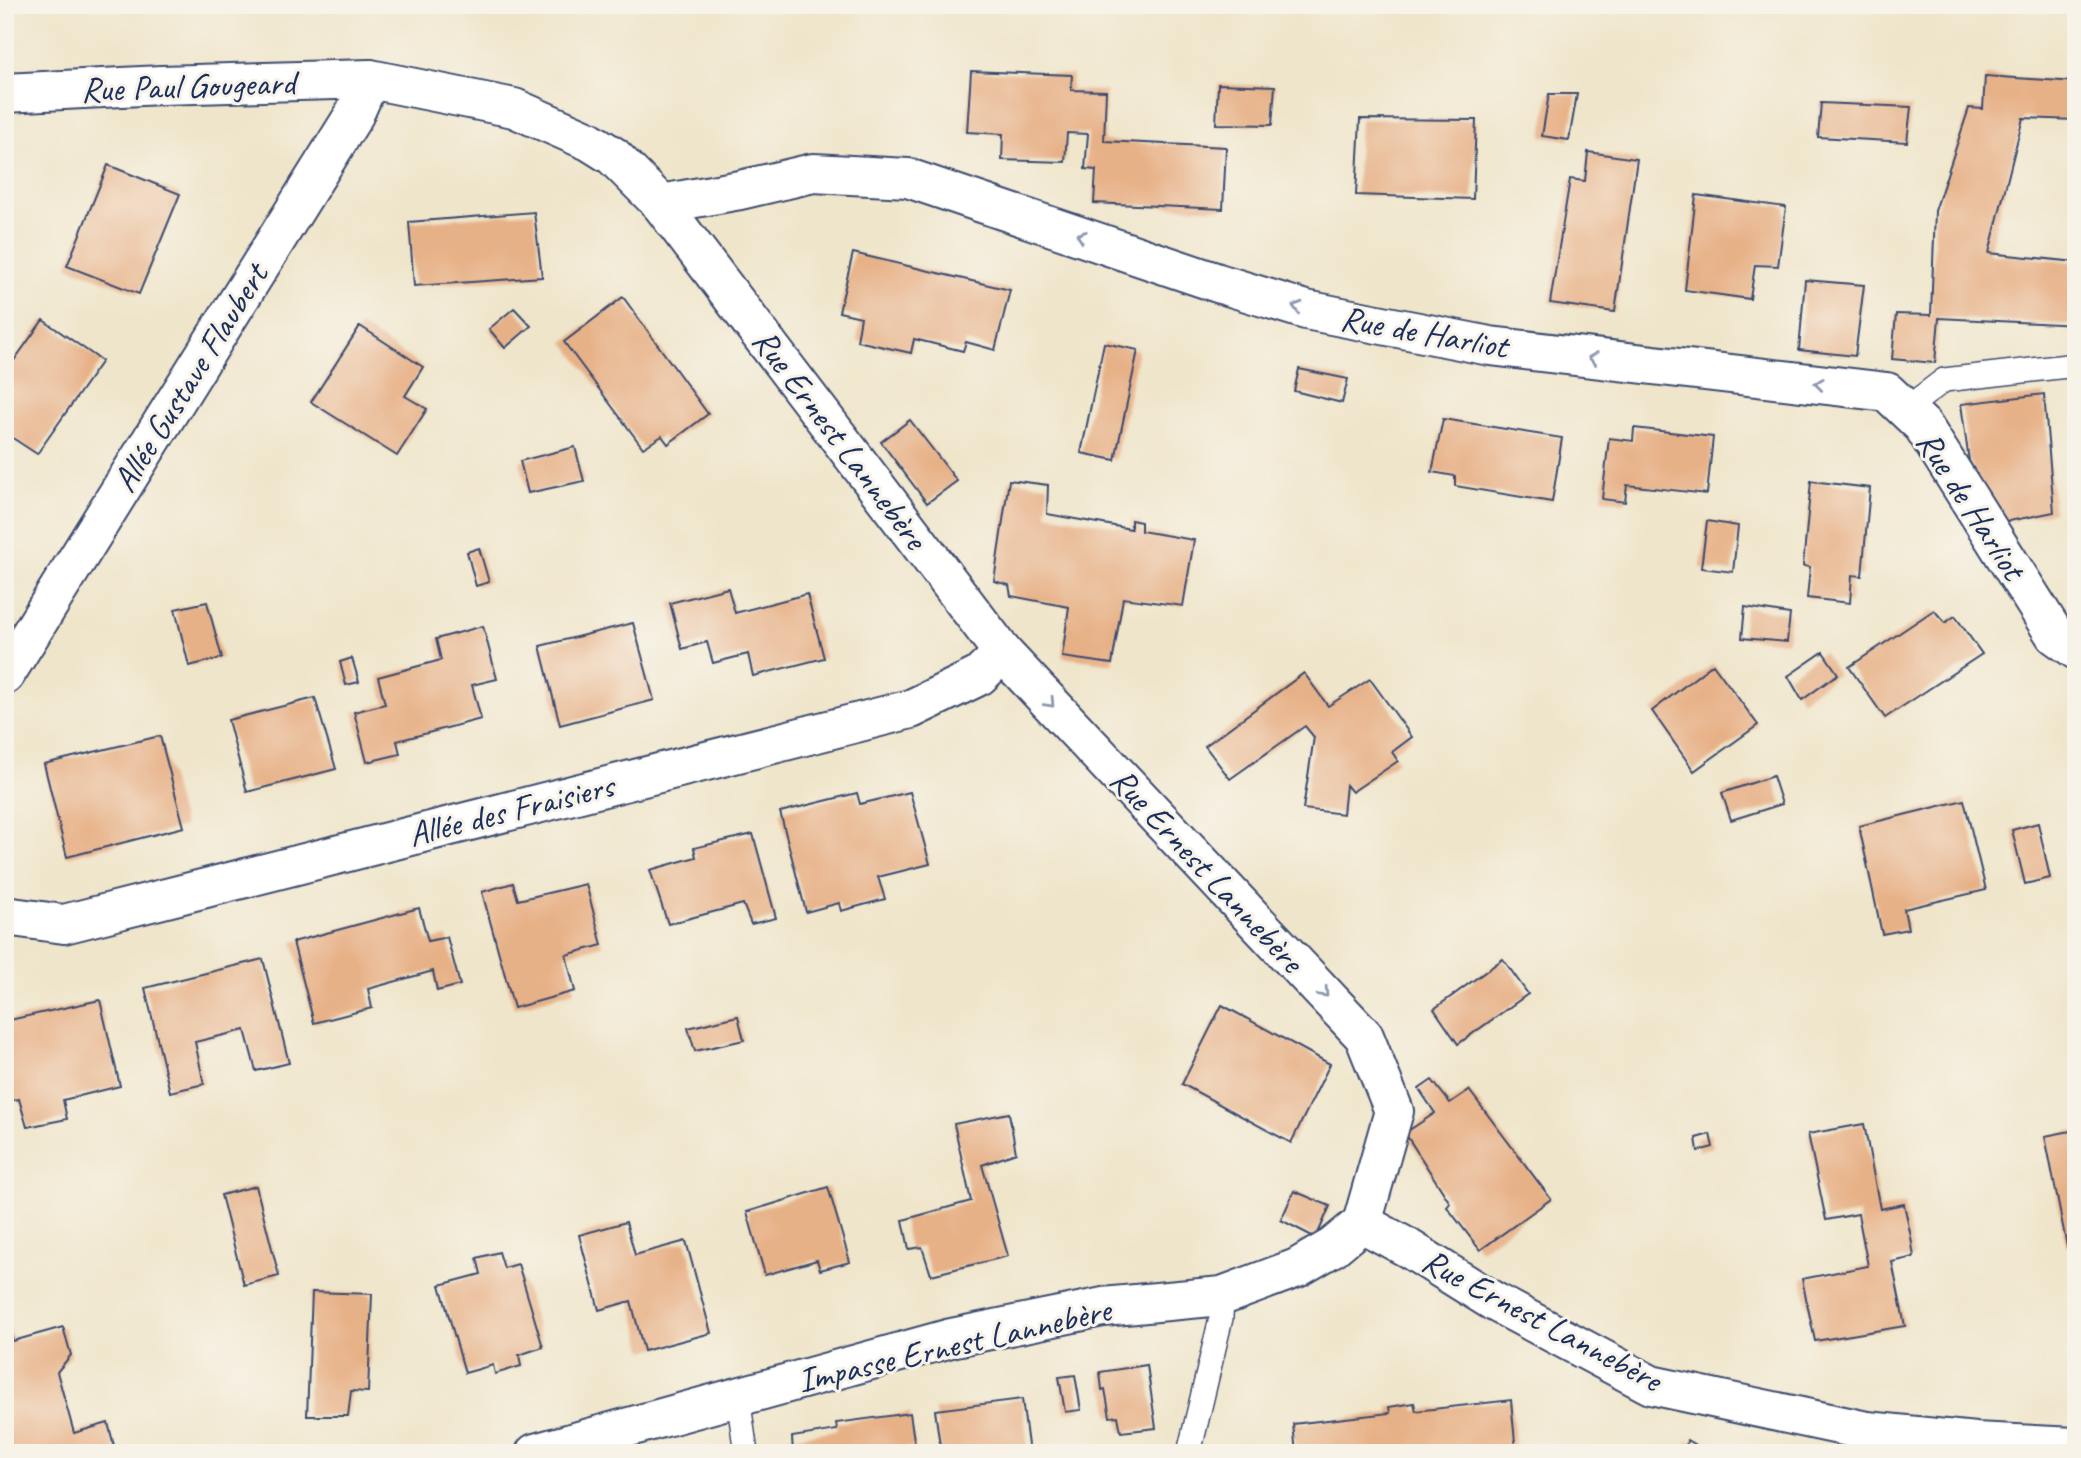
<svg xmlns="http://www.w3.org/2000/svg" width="2081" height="1458" viewBox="0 0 2081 1458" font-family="Caveat,sans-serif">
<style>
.building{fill:#e7b187}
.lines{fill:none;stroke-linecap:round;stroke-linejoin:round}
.lane-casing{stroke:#3b4a6e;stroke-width:26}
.street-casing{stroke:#3b4a6e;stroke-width:42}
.lane{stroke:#fff;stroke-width:23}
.street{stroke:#fff;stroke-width:38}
.oneway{stroke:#8d97ae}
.labels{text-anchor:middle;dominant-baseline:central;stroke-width:6;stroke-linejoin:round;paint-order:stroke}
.street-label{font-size:35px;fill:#1b2f5e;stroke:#f7f3e8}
</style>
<rect width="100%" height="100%" fill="#f7f3e8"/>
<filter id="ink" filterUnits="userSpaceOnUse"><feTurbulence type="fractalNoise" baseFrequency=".0143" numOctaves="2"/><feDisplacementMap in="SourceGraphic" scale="14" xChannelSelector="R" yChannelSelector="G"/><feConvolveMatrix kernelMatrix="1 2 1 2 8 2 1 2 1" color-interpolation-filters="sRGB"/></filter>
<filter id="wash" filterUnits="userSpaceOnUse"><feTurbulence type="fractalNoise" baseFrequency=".00686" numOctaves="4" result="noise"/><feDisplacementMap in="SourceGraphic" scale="28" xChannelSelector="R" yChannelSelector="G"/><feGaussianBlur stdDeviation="1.57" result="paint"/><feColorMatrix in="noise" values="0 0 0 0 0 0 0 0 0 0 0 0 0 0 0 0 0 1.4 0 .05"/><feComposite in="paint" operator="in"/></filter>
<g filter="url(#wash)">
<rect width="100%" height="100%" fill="#efe5ca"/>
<g id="blocks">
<!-- building -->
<g class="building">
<polygon points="971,71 1072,75 1071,90 1106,91 1104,141 1226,147 1223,209 1094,203 1096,170 1085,169 1088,134 1067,133 1065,162 1002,160 1003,134 967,132"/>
<polygon points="1985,76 2076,82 2076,120 2023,118 1989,253 2076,262 2076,325 1939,318 1935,363 1892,359 1896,314 1931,315 1935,211 1969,108 1983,109"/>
<polygon points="1218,84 1275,86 1272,125 1216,124"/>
<polygon points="1549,94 1577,94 1569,140 1542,136"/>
<polygon points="1821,103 1911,107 1907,142 1818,137"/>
<polygon points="1360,119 1476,120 1473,199 1356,195"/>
<polygon points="1588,152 1637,159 1615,312 1550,303 1570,179 1585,181"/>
<polygon points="108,165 180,194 139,294 67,266"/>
<polygon points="1696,195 1786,207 1778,266 1755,265 1750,299 1685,290"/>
<polygon points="534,212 542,277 414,286 409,222"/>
<polygon points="853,253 1010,290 995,350 966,342 963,351 914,339 911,353 857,341 861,317 839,312"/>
<polygon points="1805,280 1864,285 1855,356 1799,350"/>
<polygon points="623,297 708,414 668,444 662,436 643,448 564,342"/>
<polygon points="514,308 531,326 505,348 489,329"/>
<polygon points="43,320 102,361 37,454 5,433 5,373"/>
<polygon points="360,326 423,367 405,396 427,409 397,456 311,402"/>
<polygon points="1104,343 1138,350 1115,460 1081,453"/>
<polygon points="1299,369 1348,379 1342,403 1294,391"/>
<polygon points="2044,394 2054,512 2004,522 1969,461 1961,404"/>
<polygon points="1443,419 1562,438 1552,502 1455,486 1455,476 1432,472"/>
<polygon points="910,420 957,481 927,503 881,442"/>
<polygon points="1634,428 1713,437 1707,494 1627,485 1625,502 1602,499 1609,438 1633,441"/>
<polygon points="575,447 584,481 528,493 520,461"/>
<polygon points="1009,480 1048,485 1047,514 1131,529 1131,520 1141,522 1141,531 1194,540 1183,606 1123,598 1112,664 1062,657 1069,607 1011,596 1009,585 994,581"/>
<polygon points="1811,481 1870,488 1862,576 1852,575 1850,603 1807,598 1810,567 1803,566"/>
<polygon points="1707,521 1738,526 1733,572 1701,568"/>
<polygon points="479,548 489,582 476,586 467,552"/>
<polygon points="728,588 735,613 807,594 824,658 753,676 748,654 713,663 707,642 682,649 670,603"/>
<polygon points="207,602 222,658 189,666 175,609"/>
<polygon points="1745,607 1790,614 1787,642 1742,638"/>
<polygon points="1934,610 1945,623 1955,616 1982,654 1885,718 1849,667"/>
<polygon points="633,623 654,700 560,725 540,646"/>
<polygon points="483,626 497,679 472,685 481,719 397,741 400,754 367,762 354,712 385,704 378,677 441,660 436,639"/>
<polygon points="1823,652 1838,674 1802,700 1788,676"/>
<polygon points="352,658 359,682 346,685 340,662"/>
<polygon points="1713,664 1758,725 1694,771 1652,711"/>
<polygon points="1304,673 1328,706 1370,679 1412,737 1392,752 1398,761 1352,792 1346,785 1343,814 1303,809 1314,737 1305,726 1230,779 1205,746"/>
<polygon points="315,698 336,769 247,792 228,720"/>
<polygon points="160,736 184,827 67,857 44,764"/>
<polygon points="1773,776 1782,804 1731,820 1722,793"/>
<polygon points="910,792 930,864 878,877 885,899 841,911 839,903 806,912 780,812 857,793 860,804"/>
<polygon points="1964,800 1986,890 1904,909 1908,929 1882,934 1859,826"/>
<polygon points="2038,823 2050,878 2025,884 2012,830"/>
<polygon points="753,834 776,918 751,924 743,904 668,924 650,870 696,857 694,848"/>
<polygon points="513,883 518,900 586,884 602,945 566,955 575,991 514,1008 482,892"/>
<polygon points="419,908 428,941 447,937 460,985 437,991 433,971 368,989 372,1008 314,1023 293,942"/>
<polygon points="263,959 289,1063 256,1071 245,1030 195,1042 204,1084 170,1092 145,988"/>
<polygon points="1503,959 1528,994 1458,1044 1434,1009"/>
<polygon points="100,1000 120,1086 63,1100 67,1119 27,1127 19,1099 5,1102 5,1021"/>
<polygon points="1222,1005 1330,1064 1291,1143 1182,1084"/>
<polygon points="738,1016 744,1040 695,1051 688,1028"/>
<polygon points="1432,1080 1450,1103 1469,1090 1551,1199 1480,1250 1447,1207 1450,1203 1405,1133 1435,1113 1419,1089"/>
<polygon points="1009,1113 1016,1153 982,1165 1008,1256 931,1275 922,1247 909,1249 903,1220 971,1201 954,1124"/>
<polygon points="1864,1124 1880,1209 1904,1204 1911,1237 1914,1257 1892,1262 1905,1326 1815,1341 1802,1279 1868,1266 1858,1214 1826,1220 1808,1134"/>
<polygon points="2076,1130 2076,1246 2067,1247 2045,1136"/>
<polygon points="1710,1134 1713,1147 1698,1151 1696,1138"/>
<polygon points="256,1186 279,1276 244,1285 221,1195"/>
<polygon points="828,1187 850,1262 820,1270 817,1260 765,1275 747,1212"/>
<polygon points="1294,1191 1330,1206 1316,1238 1281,1220"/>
<polygon points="626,1222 635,1255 686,1241 711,1333 644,1351 631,1301 599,1310 579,1235"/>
<polygon points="499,1252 504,1268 518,1264 543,1347 519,1355 521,1366 495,1374 493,1365 465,1373 440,1285 481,1274 477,1258"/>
<polygon points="312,1292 372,1294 368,1392 351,1391 348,1416 307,1416"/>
<polygon points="5,1314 13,1341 63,1327 71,1355 57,1372 74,1433 108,1423 116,1453 6,1453"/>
<polygon points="1147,1365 1156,1428 1121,1432 1118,1416 1110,1417 1105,1389 1102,1390 1100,1372"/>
<polygon points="1075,1375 1081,1410 1065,1412 1059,1377"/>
<polygon points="1022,1399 1029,1453 941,1453 935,1410"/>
<polygon points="1511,1400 1516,1453 1296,1453 1293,1424 1390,1413 1389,1407 1414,1403 1416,1411"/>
<polygon points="910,1413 915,1447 905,1449 906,1453 793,1453 792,1437 837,1430 836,1423"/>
<polygon points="1687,1440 1709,1453 1685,1453"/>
</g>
</g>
</g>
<g filter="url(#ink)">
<use href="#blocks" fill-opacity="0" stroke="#3b4a6e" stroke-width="2"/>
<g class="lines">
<defs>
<g id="lane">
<polyline points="1906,409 1944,380 2076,365"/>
<polyline points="738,1397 746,1453"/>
<polyline points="1189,1453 1221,1318 1222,1296"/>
</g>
<g id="street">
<polyline points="5,93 161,85 370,79 514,108 589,141 613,156 661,204 1003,653 1364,1036 1394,1111 1362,1223"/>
<polyline points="661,204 740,190 813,173 908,178 1218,283 1306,310 1490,346 1887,392 1923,426 2055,635 2076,650"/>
<polyline points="5,675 354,115 370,79"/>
<polyline points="5,916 64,924 911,709 979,676 1003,653"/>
<polyline points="1362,1223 1408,1248 1493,1301 1651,1385 1867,1431 1975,1442 2076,1447"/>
<polyline points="535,1453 951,1338 1103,1307 1222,1296 1297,1268 1333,1247 1362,1223"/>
</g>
</defs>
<!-- lane casing -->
<use href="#lane" class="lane-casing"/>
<!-- street casing -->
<use href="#street" class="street-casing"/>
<!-- lane -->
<use href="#lane" class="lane"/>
<!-- street -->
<use href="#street" class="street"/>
</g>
<!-- one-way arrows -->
<defs><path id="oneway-chevron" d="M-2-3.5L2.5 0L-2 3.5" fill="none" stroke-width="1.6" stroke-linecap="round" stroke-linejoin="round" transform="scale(1.75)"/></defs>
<g class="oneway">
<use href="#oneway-chevron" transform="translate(1081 236) rotate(-161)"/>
<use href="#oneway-chevron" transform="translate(1297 307) rotate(-164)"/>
<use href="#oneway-chevron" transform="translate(1593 358) rotate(-173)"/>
<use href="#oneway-chevron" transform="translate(1819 384) rotate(-173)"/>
<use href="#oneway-chevron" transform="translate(1050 703) rotate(47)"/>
<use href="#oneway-chevron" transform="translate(1324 993) rotate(47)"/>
</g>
</g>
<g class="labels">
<!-- street labels -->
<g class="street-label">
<text transform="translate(188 86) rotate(-2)">Rue Paul Gougeard</text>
<text transform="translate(1424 332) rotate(10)">Rue de Harliot</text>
<text transform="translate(190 378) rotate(-58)">Allée Gustave Flaubert</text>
<text transform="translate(840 439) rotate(53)">Rue Ernest Lannebère</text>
<text transform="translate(1971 505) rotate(57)">Rue de Harliot</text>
<text transform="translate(511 810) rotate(-14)">Allée des Fraisiers</text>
<text transform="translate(1207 870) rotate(47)">Rue Ernest Lannebère</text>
<text transform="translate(1542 1320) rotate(28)">Rue Ernest Lannebère</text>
<text transform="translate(954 1345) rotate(-13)">Impasse Ernest Lannebère</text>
</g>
</g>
<!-- margin -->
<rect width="2081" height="1458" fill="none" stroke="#f7f3e8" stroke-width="28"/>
</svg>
